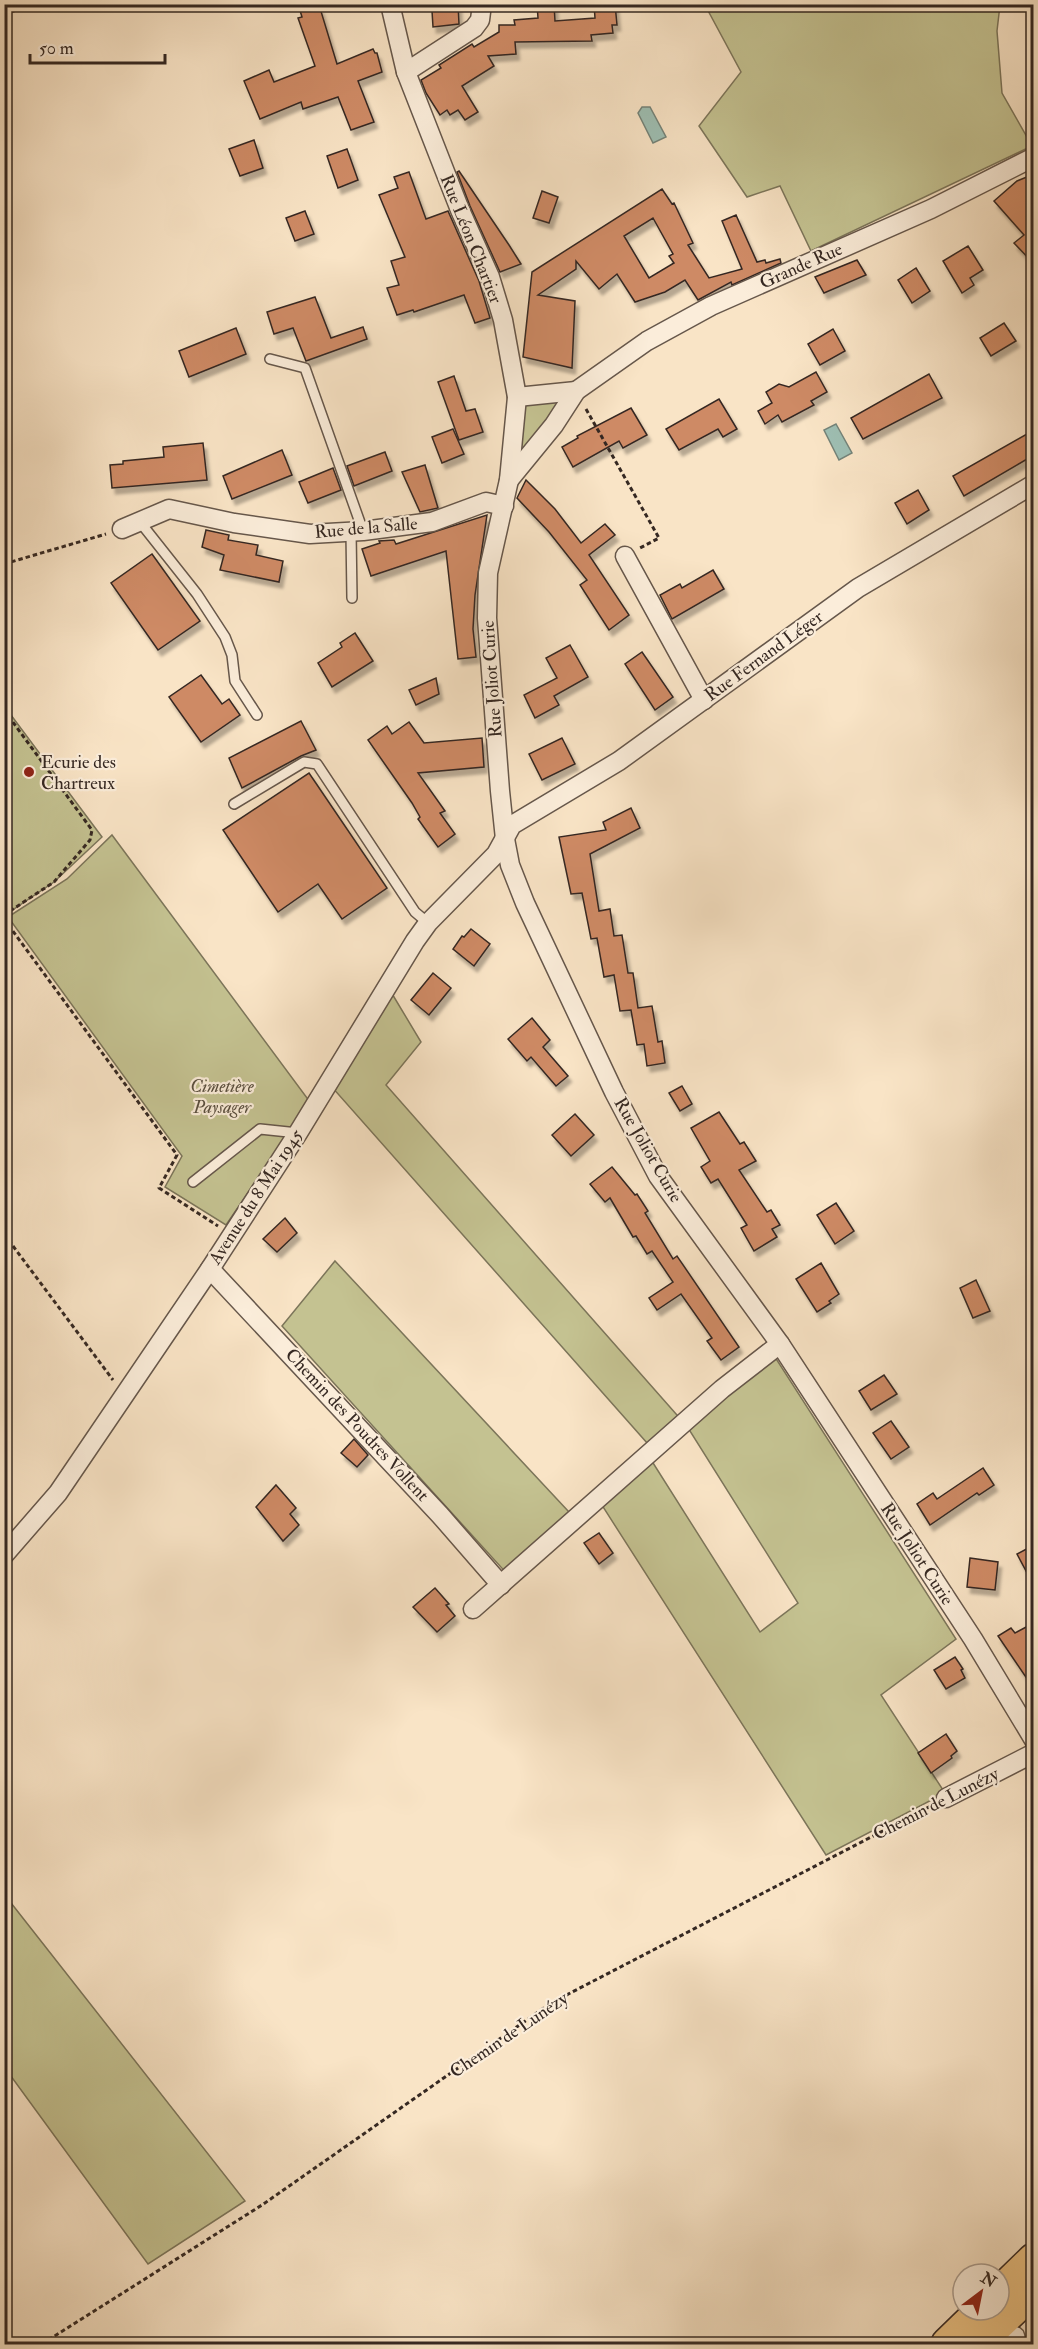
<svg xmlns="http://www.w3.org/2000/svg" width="1038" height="2349" viewBox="0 0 1038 2349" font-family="'IM FELL Double Pica',serif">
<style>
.green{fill:#c4c291;stroke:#7c755a;stroke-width:1.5}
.water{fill:#9ebfb3;stroke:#748379;stroke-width:1.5}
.building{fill:#ce8a65;stroke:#352822;stroke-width:1.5;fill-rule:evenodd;filter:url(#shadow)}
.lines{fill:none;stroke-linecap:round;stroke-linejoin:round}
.lane-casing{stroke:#66574b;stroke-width:12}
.street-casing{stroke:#66574b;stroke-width:21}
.highway-casing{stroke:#352822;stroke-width:36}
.path{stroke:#352822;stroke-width:3;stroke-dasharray:4.5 3;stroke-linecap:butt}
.lane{stroke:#fbedda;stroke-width:9}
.street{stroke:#fbedda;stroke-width:18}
.highway{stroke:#ecc283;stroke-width:33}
.poi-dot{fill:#8f2418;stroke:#fbedda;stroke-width:2}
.labels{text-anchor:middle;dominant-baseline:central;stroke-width:4.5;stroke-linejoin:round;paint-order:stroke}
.street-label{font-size:18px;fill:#352822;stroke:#fbedda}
.poi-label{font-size:18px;fill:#352822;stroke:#fbedda;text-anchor:start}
.park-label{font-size:18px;font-style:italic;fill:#594e3e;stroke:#fbedda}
</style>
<defs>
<filter id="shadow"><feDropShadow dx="3.5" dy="6" stdDeviation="1.5" flood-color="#0004"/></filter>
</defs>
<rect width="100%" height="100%" fill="#f9e4c6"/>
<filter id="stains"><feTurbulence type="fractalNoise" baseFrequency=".00333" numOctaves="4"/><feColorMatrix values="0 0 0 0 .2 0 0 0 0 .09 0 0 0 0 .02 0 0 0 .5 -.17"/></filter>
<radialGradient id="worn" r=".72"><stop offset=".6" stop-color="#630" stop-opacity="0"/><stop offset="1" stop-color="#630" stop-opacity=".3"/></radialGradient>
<!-- green -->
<g class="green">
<polygon points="705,5 1000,5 997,31 1002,93 1032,146 811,251 780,186 747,197 699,126 741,72"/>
<polygon points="569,395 534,448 516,452 521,401"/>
<polygon points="5,707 102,837 54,882 5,915"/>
<polygon points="112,835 310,1102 226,1225 165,1187 182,1156 8,917 67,879"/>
<polygon points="391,992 421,1042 386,1085 684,1423 775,1357 956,1639 881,1695 945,1793 826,1855 598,1499 648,1455 760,1632 798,1603 685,1423 648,1444 331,1086"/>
<polygon points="335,1261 569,1512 510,1577 282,1326"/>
<polygon points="4,1894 245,2201 148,2264 5,2068"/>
</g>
<!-- water -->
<g class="water">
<polygon points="642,107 650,107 666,137 653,143 638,113"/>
<polygon points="836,424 852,453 839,460 824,430"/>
</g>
<!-- building -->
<g class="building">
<polygon points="298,4 316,4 318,9 320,8 337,64 373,49 375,53 377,53 382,72 358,81 374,122 351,130 338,97 303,109 301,102 260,119 244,81 269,70 274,82 315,66 298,18 302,17"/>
<polygon points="441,4 458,4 459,24 433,27 432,11 441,10"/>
<polygon points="537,4 554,4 555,21 595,18 594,4 615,4 617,25 612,25 613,33 591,35 592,41 515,42 516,54 488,56 494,66 462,86 478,112 465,120 458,110 450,115 447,110 440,115 426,93 421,80 441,68 439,65 472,44 474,47 499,32 499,25 515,25 514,20 538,18"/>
<polygon points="254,140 263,168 240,176 229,149"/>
<polygon points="347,149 358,180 338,188 327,156"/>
<polygon points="459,171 509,245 521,264 500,272 470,206 457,172"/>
<polygon points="409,172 426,219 448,211 479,281 490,318 475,323 464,295 414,312 413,310 397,315 387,288 399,285 391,261 405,257 379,195 398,188 394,177"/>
<polygon points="1034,174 1034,264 1014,243 1024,235 994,201 1017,181"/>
<path d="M 662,189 L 672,204 L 674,203 L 693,243 L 688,245 L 709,278 L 742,269 L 722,221 L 736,215 L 757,262 L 765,260 L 766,263 L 780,259 L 781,263 L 732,285 L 731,282 L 698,300 L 685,280 L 665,292 L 635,302 L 617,274 L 599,289 L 576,261 L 576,269 L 538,295 L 575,301 L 572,368 L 523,357 L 532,272 ZM 653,218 L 673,254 L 669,256 L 674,263 L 649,278 L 624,236 Z"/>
<polygon points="542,191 558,197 549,223 533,218"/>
<polygon points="305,211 314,234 295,241 286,218"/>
<polygon points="968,246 983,270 970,278 974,285 962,293 943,261"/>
<polygon points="857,260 866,275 824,293 815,277"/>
<polygon points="916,268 930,291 912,303 898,280"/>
<polygon points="315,297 331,338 363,327 367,339 306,361 293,328 274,334 267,312"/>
<polygon points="1004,323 1016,341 991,356 980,338"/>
<polygon points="236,328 246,354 189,377 179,351"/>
<polygon points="833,329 845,351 820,365 808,344"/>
<polygon points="816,372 827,392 811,401 814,405 782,422 778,415 765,424 758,411 772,403 766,392 779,384 789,387"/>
<polygon points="929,374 942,398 863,439 851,418"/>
<polygon points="454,376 466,411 475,409 483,432 459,440 438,382"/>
<polygon points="719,399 737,429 723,437 718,429 679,450 666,429"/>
<polygon points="631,408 647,435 623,448 619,441 573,467 562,447 578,438 577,436"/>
<polygon points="453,429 464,454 442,463 432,437"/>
<polygon points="1034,430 1034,455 964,496 953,476"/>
<polygon points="203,443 207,480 112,488 110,465 123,464 123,461 164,457 163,447"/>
<polygon points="282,450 292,475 232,499 223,476"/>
<polygon points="385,452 392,471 354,486 347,466"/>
<polygon points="425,465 438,508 420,512 402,472"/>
<polygon points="333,468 341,490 308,503 299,482"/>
<polygon points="526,480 555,509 581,543 605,524 615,535 589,555 629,615 609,630 580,585 587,580 549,532 517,498"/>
<polygon points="918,490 929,510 907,524 895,503"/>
<polygon points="487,515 475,595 473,629 476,657 458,659 446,551 371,576 362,549 380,543 379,541 394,540 396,544"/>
<polygon points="206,530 229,535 228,540 258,545 256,555 283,561 279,582 220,570 224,555 202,547"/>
<polygon points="152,554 200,621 158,650 111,583"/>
<polygon points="713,570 724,589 672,619 660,595 680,584 682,588"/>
<polygon points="355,633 373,661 332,687 318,663 342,647 340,643"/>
<polygon points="570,645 588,677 554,696 559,705 535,718 524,695 557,678 546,658"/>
<polygon points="642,652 673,697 655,710 625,664"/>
<polygon points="201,675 222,704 229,699 240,715 201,742 169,697"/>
<polygon points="436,678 439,694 416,705 409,690"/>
<polygon points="301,721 316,750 301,756 242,788 229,758"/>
<polygon points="409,722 424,743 482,738 484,767 418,773 445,811 440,813 455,834 438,847 418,819 420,817 412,803 368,740 387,726 392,734"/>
<polygon points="562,738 575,764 542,780 529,754"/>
<polygon points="309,773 387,888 342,919 318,884 278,912 223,830"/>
<polygon points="631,808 640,828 590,854 599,911 610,909 614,936 622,935 628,973 633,973 638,1008 652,1006 658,1042 662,1041 665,1063 647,1066 644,1044 637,1045 631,1010 620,1011 614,975 604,977 597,938 591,939 582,893 571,894 559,837 606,830 603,822"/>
<polygon points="471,929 490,944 474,966 453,949 462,936 464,937"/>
<polygon points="433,973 451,988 429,1015 411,1000"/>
<polygon points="532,1018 550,1040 543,1047 568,1076 556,1086 531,1057 527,1061 508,1039"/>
<polygon points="682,1086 692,1104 680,1111 669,1093"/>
<polygon points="719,1112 740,1144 744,1142 756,1161 739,1170 767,1212 771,1210 780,1225 772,1229 777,1237 754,1251 741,1228 747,1225 718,1179 711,1183 701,1167 710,1161 691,1128"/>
<polygon points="575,1114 594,1135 571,1156 552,1135"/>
<polygon points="612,1167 635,1195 637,1194 648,1211 645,1213 673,1259 677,1256 739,1347 721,1360 707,1341 712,1338 681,1294 657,1310 649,1298 673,1282 652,1251 647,1254 636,1236 633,1237 610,1198 605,1202 590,1184"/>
<polygon points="836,1203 854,1231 835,1244 817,1215"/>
<polygon points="285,1218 297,1233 277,1252 263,1239"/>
<polygon points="821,1263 839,1294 829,1301 831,1303 817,1312 796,1279"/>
<polygon points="976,1280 990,1311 973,1318 960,1288"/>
<polygon points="884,1375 897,1394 871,1410 859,1391"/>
<polygon points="891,1421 909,1447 891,1459 873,1433"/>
<polygon points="354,1439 368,1455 357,1467 341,1453"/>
<polygon points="983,1468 994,1485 979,1495 977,1493 930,1525 917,1504 933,1493 937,1499"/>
<polygon points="276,1485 296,1508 290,1514 299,1525 283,1541 256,1507"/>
<polygon points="599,1533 613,1553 599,1564 584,1543"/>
<polygon points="1034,1545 1034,1586 1017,1554"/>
<polygon points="970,1558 998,1562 995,1590 967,1587"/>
<polygon points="435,1588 449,1604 446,1605 455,1616 437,1632 413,1607"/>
<polygon points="1028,1626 1034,1635 1034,1689 998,1636 1011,1628 1015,1633"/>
<polygon points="955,1657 963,1669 961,1670 965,1678 946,1689 934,1670"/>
<polygon points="946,1734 957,1751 951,1756 952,1758 931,1773 918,1753"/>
</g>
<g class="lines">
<defs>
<g id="lane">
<polyline points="270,359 305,368 363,531"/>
<polyline points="140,522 197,594 225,637 232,655 235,681 257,715"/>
<polyline points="351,532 352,598"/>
<polyline points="234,804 304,762 317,764 415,912 428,923"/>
<polyline points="193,1182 260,1129 298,1133"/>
</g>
<g id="street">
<polyline points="390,4 406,72 460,210 490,277 503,320 517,397 509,480 488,573 487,618 500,791 505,839 510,865 525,903 614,1092 658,1176 780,1344 973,1639 1034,1740"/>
<polyline points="406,72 474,28 480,20 482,4"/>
<polyline points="517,397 576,391"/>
<polyline points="509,480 554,425 576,391 647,341 711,306 931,209 1034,157"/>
<polyline points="122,529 169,509 234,523 310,534 363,531 432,522 486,502 504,506"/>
<polyline points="625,556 704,700"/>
<polyline points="210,1269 440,1515 501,1585"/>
<polyline points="4,1555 58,1493 210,1269 298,1133 415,941 428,923 496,854 512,825 619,761 858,588 1034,484"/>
<polyline points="473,1609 722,1389 780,1344"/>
<polyline points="946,1798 1034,1753"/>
<polyline points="1015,2336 1017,2344"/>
</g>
<g id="highway">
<polyline points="999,2294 1034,2260"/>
<polyline points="948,2344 983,2310"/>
<polyline points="976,2344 1034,2289"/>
</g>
</defs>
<!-- lane casing -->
<use href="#lane" class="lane-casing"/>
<!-- street casing -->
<use href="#street" class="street-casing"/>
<!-- highway casing -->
<use href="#highway" class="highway-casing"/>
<!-- path -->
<g class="path">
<polyline points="4,14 36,4"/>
<polyline points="586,409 659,538 640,548"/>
<polyline points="4,564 106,534"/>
<polyline points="4,710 92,830 90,840 54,882 4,915"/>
<polyline points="4,919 177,1155 159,1188 218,1226"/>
<polyline points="4,1234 113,1380"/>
<polyline points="42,2344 262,2205 551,2003 931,1806"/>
</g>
<!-- lane -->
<use href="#lane" class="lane"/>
<!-- street -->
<use href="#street" class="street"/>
<!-- highway -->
<use href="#highway" class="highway"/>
</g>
<!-- markers -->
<circle class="poi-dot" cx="29" cy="772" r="6"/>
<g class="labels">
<!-- street labels -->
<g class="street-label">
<text transform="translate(471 239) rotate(68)">Rue Léon Chartier</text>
<text transform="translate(801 266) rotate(-24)">Grande Rue</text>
<text transform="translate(366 528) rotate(-5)">Rue de la Salle</text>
<text transform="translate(764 656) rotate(-36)">Rue Fernand Léger</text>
<text transform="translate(492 679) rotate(-94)">Rue Joliot Curie</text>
<text transform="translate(648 1150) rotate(60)">Rue Joliot Curie</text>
<text transform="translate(256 1197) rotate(-57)">Avenue du 8 Mai 1945</text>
<text transform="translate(357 1425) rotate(47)">Chemin des Poudres Vollent</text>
<text transform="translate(917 1554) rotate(57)">Rue Joliot Curie</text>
<text transform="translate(936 1804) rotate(-27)">Chemin de Lunézy</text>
<text transform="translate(509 2035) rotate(-34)">Chemin de Lunézy</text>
</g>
<!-- poi labels -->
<g class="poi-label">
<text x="41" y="762">Ecurie des<tspan x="41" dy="21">Chartreux</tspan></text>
</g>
<!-- park labels -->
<g class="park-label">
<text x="222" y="1086">Cimetière<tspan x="222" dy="21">Paysager</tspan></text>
</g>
</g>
<!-- margin -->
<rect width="1038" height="2349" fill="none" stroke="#f9e4c6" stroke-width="24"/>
<rect x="6" y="6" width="1026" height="2337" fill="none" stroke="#352822" stroke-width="3"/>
<rect x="12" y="12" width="1014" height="2325" fill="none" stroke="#352822" stroke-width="1.5"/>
<!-- north arrow -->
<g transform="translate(981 2292) rotate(32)"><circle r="28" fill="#fbedda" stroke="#ac9e90" stroke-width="1.5"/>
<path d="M0-4.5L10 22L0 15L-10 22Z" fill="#8f2418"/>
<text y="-9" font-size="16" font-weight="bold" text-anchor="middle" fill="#352822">N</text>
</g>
<!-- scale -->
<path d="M30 54v9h135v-9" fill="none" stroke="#352822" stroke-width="3"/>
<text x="39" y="54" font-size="18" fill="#352822" stroke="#fbedda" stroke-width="4.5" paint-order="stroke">50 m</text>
<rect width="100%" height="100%" filter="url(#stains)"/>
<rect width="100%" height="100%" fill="url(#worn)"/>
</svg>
